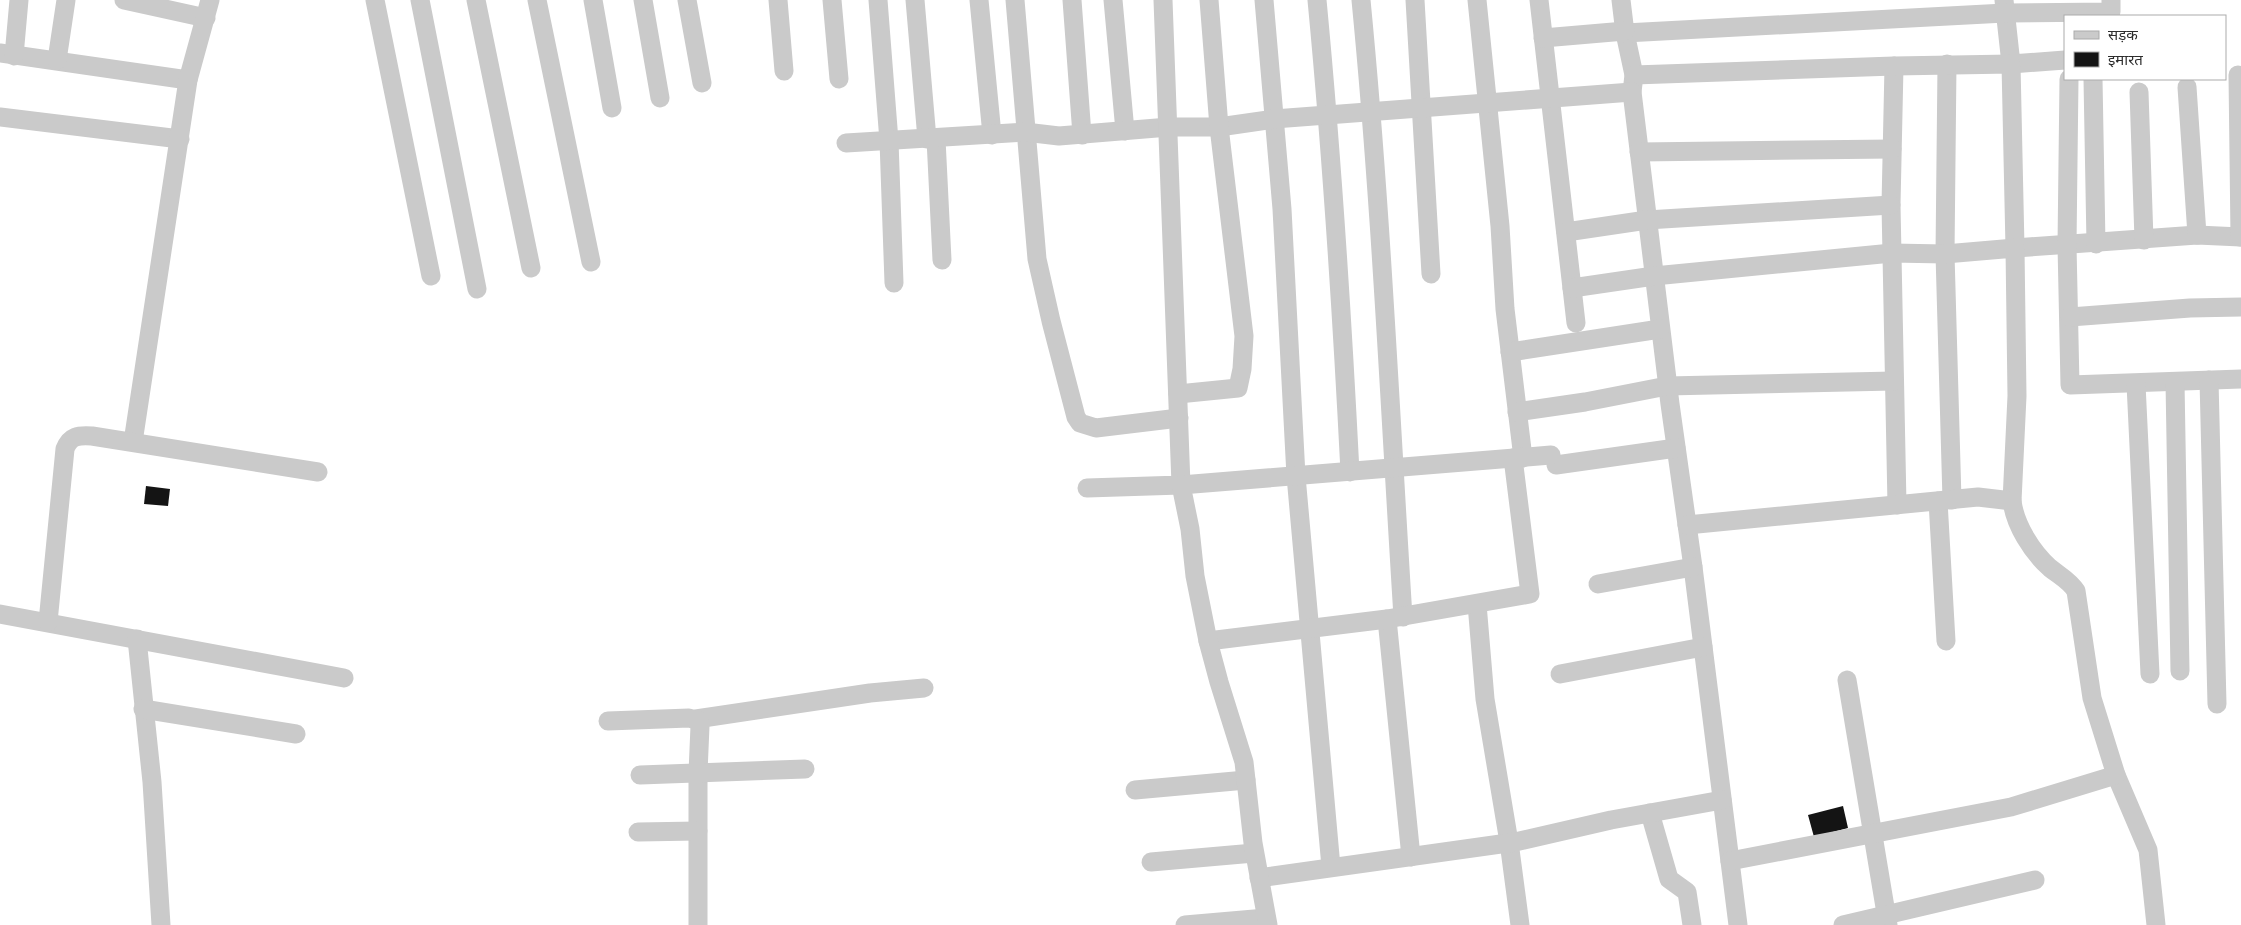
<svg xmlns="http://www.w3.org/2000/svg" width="2241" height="925" viewBox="0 0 2241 925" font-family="'Public Sans','Noto Sans Devanagari',sans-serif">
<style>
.building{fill:#141414}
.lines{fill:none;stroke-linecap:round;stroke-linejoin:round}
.street{stroke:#cacaca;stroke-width:19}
</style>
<rect width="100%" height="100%" fill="#fff"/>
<!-- building -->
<g class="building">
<polygon points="146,486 170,489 168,506 144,504"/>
<polygon points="1843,806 1848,828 1814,837 1808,815"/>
</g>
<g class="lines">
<!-- street -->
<g class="street">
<polyline points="124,0 206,18"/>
<polyline points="375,0 431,276"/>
<polyline points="420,0 477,289"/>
<polyline points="476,0 531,268"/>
<polyline points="537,0 591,262"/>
<polyline points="593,0 612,108"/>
<polyline points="643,0 660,98"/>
<polyline points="687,0 702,83"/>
<polyline points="778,0 784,71"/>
<polyline points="832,0 839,79"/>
<polyline points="878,0 889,141 894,283"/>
<polyline points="915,0 927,139"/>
<polyline points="979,0 992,135"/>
<polyline points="1015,0 1037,259 1051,321 1076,417 1080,423 1096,428 1179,418"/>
<polyline points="1072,0 1082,135"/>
<polyline points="1113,0 1125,131"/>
<polyline points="1264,0 1282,209 1296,476 1331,867"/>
<path d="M 1317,0 C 1332,157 1342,314 1350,472"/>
<path d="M 1361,0 C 1381,205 1390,411 1403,617"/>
<polyline points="1415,0 1431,274"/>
<polyline points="1477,0 1500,226 1505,309 1523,458"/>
<polyline points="1539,0 1576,323"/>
<polyline points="1621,0 1625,33 1634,75 1632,92 1670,404 1693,567 1738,925"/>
<polyline points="2004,0 2011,64 2065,60"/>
<polyline points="1625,33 2005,13 2111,12 2111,0"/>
<polyline points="1543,38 1625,31"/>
<polyline points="0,53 188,80"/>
<polyline points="14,56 19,0"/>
<polyline points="57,60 66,0"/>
<polyline points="1947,64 1945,254 1952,500"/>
<polyline points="1894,66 1891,205 1897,505"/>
<polyline points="1634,75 1894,66 2011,64 2015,248 2197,235 2241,237"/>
<polyline points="2238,75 2240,237"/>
<polyline points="2069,79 2067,245 2070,385 2241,379"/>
<polyline points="2093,79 2096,244"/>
<polyline points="2187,87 2197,235"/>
<polyline points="2139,92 2144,240"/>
<polyline points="0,117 180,139"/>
<polyline points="936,139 942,260"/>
<polyline points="846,143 1025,132 1059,136 1169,127 1219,127 1274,119 1632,92"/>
<polyline points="1639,152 1892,149"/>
<polyline points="1566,232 1647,220 1891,205"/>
<path d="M 1572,288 L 1654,276 L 1892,253 L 1945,254 L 2015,248 L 2017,396 L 2012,501 C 2015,525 2032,552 2050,568 C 2060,576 2070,581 2076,591 L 2092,698 L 2116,775 L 2148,850 L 2156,925"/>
<polyline points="2070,317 2190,308 2241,307"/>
<polyline points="1510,352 1660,329"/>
<polyline points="2209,380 2217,704"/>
<polyline points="2175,382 2180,671"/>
<polyline points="2136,384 2150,674"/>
<polyline points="1178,394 1238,388 1242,369 1244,336 1219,127 1209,0"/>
<polyline points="1517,412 1585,402 1667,386 1894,381"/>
<polyline points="133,442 188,80 210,0"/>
<polyline points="1556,465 1676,448"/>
<polyline points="1087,488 1181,485 1163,0"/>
<polyline points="1938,501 1946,641"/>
<polyline points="1687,525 1978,497 2012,501"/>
<polyline points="1598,584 1693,567"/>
<polyline points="1477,604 1485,699 1509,842 1520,925"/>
<polyline points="0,614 344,678"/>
<polyline points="1387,619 1411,857"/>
<path d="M 48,622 L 65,449 C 70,436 78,435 92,436 L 318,472"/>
<polyline points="137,639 152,782 161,925"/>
<polyline points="1208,641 1387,619 1530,594 1513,458"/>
<polyline points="1560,674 1703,647"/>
<polyline points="1847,680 1888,925"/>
<polyline points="143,709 296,734"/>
<polyline points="696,719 870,693 924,688"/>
<polyline points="608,721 689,718 699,721 700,726 698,773 698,925"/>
<polyline points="640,775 805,769"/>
<polyline points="1135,790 1246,780"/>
<polyline points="1650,813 1669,879 1687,892 1692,925"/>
<polyline points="638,832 698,831"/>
<polyline points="1730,861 2011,807 2116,775"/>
<polyline points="1151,862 1254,853"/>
<polyline points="1259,878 1515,842 1611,820 1722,800"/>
<polyline points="1185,925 1266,918"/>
<polyline points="1268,925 1253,843 1244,762 1219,682 1208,641 1195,576 1190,529 1181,485 1551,455"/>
<polyline points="1843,925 2035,880"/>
</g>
</g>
<!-- legend -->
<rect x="2064" y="15" width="162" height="65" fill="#ffffff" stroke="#ababab"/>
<rect x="2074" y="31" width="25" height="8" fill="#cacaca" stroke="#ababab"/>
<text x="2108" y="40" font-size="15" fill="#2d2d2d">सड़क</text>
<rect x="2074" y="52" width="25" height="15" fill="#141414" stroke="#ababab"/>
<text x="2108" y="65" font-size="15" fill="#2d2d2d">इमारत</text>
</svg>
